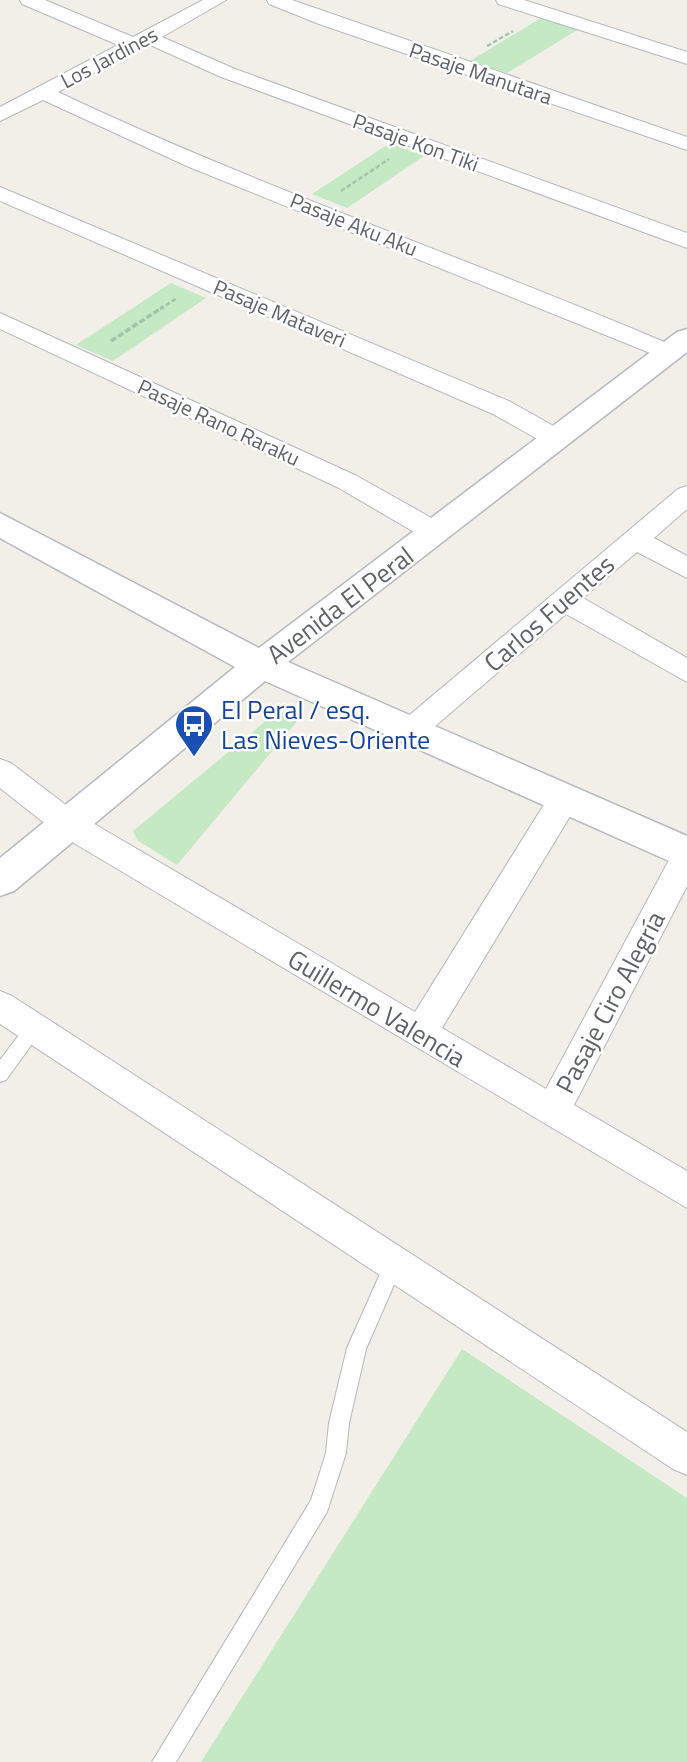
<svg xmlns="http://www.w3.org/2000/svg" width="687" height="1762" viewBox="0 0 687 1762" font-family="'Titillium Web',sans-serif">
<style>
.green{fill:#c5e8c5}
.lines{fill:none;stroke-linecap:round;stroke-linejoin:round}
.lane-casing{stroke:#b5b8bc;stroke-width:2}
.street-casing{stroke:#b5b8bc;stroke-width:2}
.secondary-casing{stroke:#b6babf;stroke-width:3}
.path-far1{stroke:#9cc7a9;stroke-width:2.5;stroke-dasharray:4.5 2.5;stroke-linecap:butt}
.path{stroke:#9cc7a9;stroke-width:3.5;stroke-dasharray:6 2.5;stroke-linecap:butt}
.lane{fill:#fff;fill-rule:evenodd}
.street{fill:#fff;fill-rule:evenodd}
.secondary{fill:#fff;fill-rule:evenodd}
.labels{text-anchor:middle;dominant-baseline:central;stroke-width:5;stroke-linejoin:round;paint-order:stroke}
.far-street-label{font-size:21px;fill:#5f6368;stroke:#fff}
.street-label{font-size:26px;fill:#5f6368;stroke:#fff}
.transit-label{font-size:26px;fill:#164399;stroke:#fff;text-anchor:start}
</style>
<rect width="100%" height="100%" fill="#f1efe8"/>
<!-- green -->
<g class="green">
<polygon points="541,18 577,30 507,73 470,61"/>
<polygon points="390,143 424,156 347,208 312,194"/>
<polygon points="171,283 206,298 113,361 76,345"/>
<polygon points="278,711 298,720 177,865 137,840 133,831"/>
<polygon points="462,1349 687,1498 687,1762 201,1762"/>
</g>
<g class="lines">
<defs>
<g id="lane">
<polygon points="34,1020 40,1023 42,1028 40,1033 6,1080 0,1082 0,1060 28,1023"/>
<polygon points="394,1255 401,1258 403,1264 366,1349 349,1423 346,1453 327,1512 176,1762 152,1762 311,1500 326,1453 329,1423 347,1348 387,1258"/>
</g>
<g id="street">
<path d="M 20,0 L 45,0 L 133,37 L 203,0 L 226,0 L 162,37 L 235,69 L 687,233 L 687,248 L 221,77 L 148,44 L 58,92 C 260,188 471,259 676,347 L 680,352 L 676,357 L 660,357 L 189,167 L 43,100 L 0,121 L 0,107 L 118,45 L 22,4 Z"/>
<polygon points="267,0 292,0 687,137 687,150 319,24 269,4"/>
<polygon points="496,0 524,0 687,52 687,64 498,4"/>
<polygon points="0,187 511,402 566,433 569,439 566,445 548,445 493,414 0,201"/>
<polygon points="0,313 357,476 444,525 448,532 444,539 435,541 426,539 339,488 0,329"/>
<polygon points="687,486 687,509 654,538 687,556 687,578 637,552 583,598 687,658 687,682 566,614 420,739 410,742 400,739 395,731 400,723 678,489"/>
<polygon points="0,759 11,763 79,815 415,1012 553,790 564,787 575,790 579,799 575,808 442,1028 546,1089 676,847 687,843 687,886 574,1105 687,1171 687,1208 57,833 0,788"/>
<polygon points="0,991 12,996 687,1432 687,1475 673,1469 0,1024"/>
</g>
<polygon id="secondary" points="687,329 687,352 288,662 687,836 687,869 265,681 14,891 0,896 0,858 235,667 0,538 0,513 259,648 677,332"/>
</defs>
<!-- lane casing -->
<use href="#lane" class="lane-casing"/>
<!-- street casing -->
<use href="#street" class="street-casing"/>
<!-- secondary casing -->
<use href="#secondary" class="secondary-casing"/>
<!-- path-far1 -->
<g class="path-far1">
<polyline points="487,46 513,31"/>
<polyline points="341,191 389,159"/>
<polyline points="160,309 177,298"/>
</g>
<!-- path -->
<polyline class="path" points="111,341 163,307"/>
<!-- lane -->
<use href="#lane" class="lane"/>
<!-- street -->
<use href="#street" class="street"/>
<!-- secondary -->
<use href="#secondary" class="secondary"/>
</g>
<!-- icons -->
<defs>
<symbol id="bus-pin" viewBox="-11 -11 22 30"><path d="M0 17L-7.5 6A9.5 9.5 0 1 1 7.5 6Z" fill="#1a4fb4" stroke="#fff"/><path d="M-5-6H5V4H4V6H2V4H-2V6H-4V4H-5ZM-3.5-4V0h7V-4ZM-3.5 1.2v1.5H-2V1.2ZM2 1.2v1.5H3.5V1.2Z" fill="#fff"/></symbol>
</defs>
<g fill-rule="evenodd">
<use href="#bus-pin" x="172" y="702" width="44" height="60"/>
</g>
<g class="labels">
<!-- far-street labels -->
<g class="far-street-label">
<text transform="translate(109 57) rotate(-28)">Los Jardines</text>
<text transform="translate(481 73) rotate(19)">Pasaje Manutara</text>
<text transform="translate(416 142) rotate(20)">Pasaje Kon Tiki</text>
<text transform="translate(354 224) rotate(22)">Pasaje Aku Aku</text>
<text transform="translate(280 313) rotate(23)">Pasaje Mataveri</text>
<text transform="translate(219 422) rotate(25)">Pasaje Rano Raraku</text>
</g>
<!-- street labels -->
<g class="street-label">
<text transform="translate(340 605) rotate(-37)">Avenida El Peral</text>
<text transform="translate(549 613) rotate(-41)">Carlos Fuentes</text>
<text transform="translate(610 1002) rotate(-62)">Pasaje Ciro Alegría</text>
<text transform="translate(377 1008) rotate(31)">Guillermo Valencia</text>
</g>
<!-- transit labels -->
<g class="transit-label">
<text x="221" y="709">El Peral / esq.<tspan x="221" dy="30">Las Nieves-Oriente</tspan></text>
</g>
</g>
</svg>
